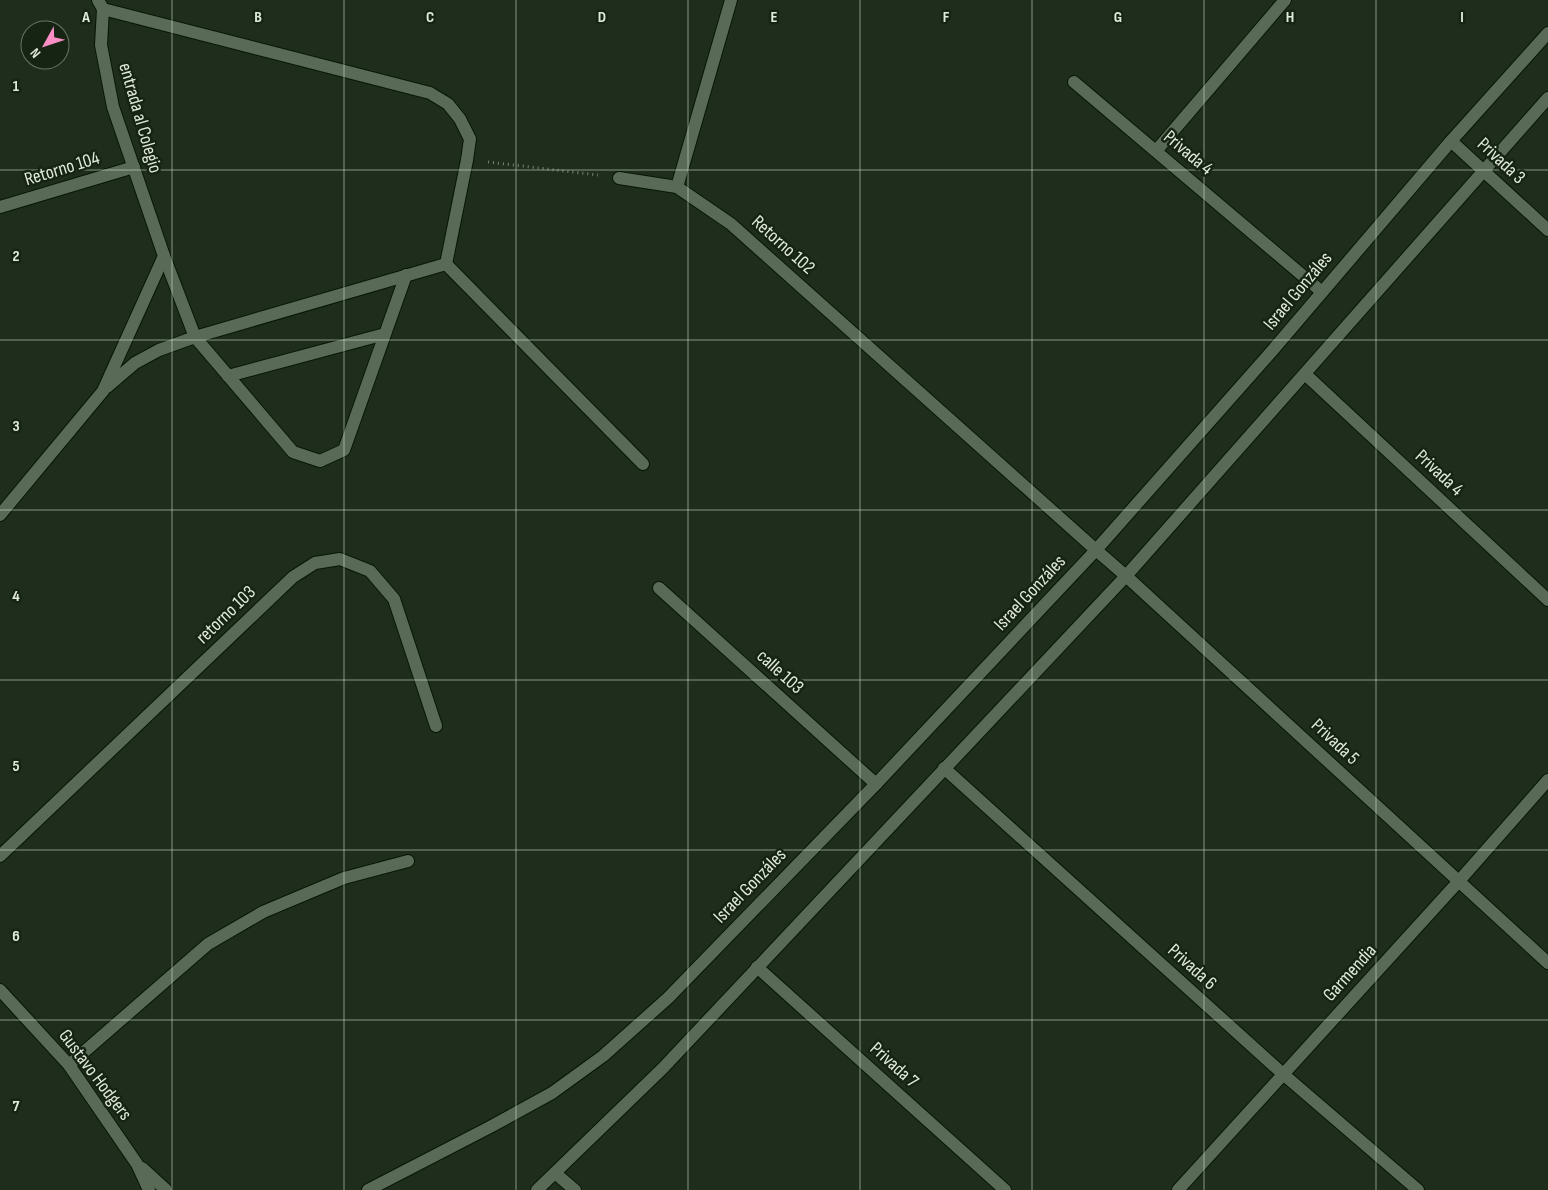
<svg xmlns="http://www.w3.org/2000/svg" width="1548" height="1190" viewBox="0 0 1548 1190" font-family="'Sofia Sans Condensed',sans-serif">
<style>
.lines{fill:none;stroke-linecap:round;stroke-linejoin:round}
.service-casing{stroke:#081606;stroke-width:14}
.minor-casing{stroke:#081606;stroke-width:14}
.tertiary-casing{stroke:#081606;stroke-width:14}
.path{stroke:#768273;stroke-width:3;stroke-dasharray:1 4;stroke-linecap:butt}
.service{stroke:#596a56;stroke-width:12}
.minor{stroke:#596a56;stroke-width:12}
.tertiary{stroke:#596a56;stroke-width:12}
.grid{fill:none;stroke:#e0e9de;stroke-width:1;stroke-opacity:0.55}
.labels{text-anchor:middle;dominant-baseline:central;stroke-width:5;stroke-linejoin:round;paint-order:stroke}
.street-label{font-size:19px;fill:#e0e9de;stroke:#162413}
.grid-label{font-size:16px;text-anchor:middle;font-weight:bold;fill:#e0e9de;stroke:#162413;stroke-width:5;stroke-linejoin:round;paint-order:stroke}
</style>
<rect width="100%" height="100%" fill="#1f2e1c"/>
<g class="lines">
<defs>
<g id="service">
<polyline points="98,0 103,9"/>
<polyline points="1156,151 1285,0"/>
<polyline points="677,187 731,0"/>
<polyline points="195,337 293,452 320,461 344,450 406,275"/>
<polyline points="228,376 385,334"/>
</g>
<g id="minor">
<polyline points="1074,82 1322,292"/>
<polyline points="1451,141 1548,230"/>
<polyline points="619,178 677,187 731,224 1096,550 1126,576 1548,963"/>
<polyline points="0,207 134,167"/>
<polyline points="164,256 195,337"/>
<polyline points="1305,374 1548,600"/>
<polyline points="107,387 135,363 159,350 195,337 446,264 643,464"/>
<polyline points="0,515 103,391 164,256 113,107 101,45 103,9 430,93 448,104 460,119 470,139 467,160 446,264"/>
<polyline points="659,588 876,784"/>
<polyline points="944,768 1283,1074 1418,1190"/>
<polyline points="0,856 293,577 315,563 340,559 370,571 394,599 436,726"/>
<polyline points="757,967 1005,1190"/>
<polyline points="0,990 69,1065 137,1164 149,1190"/>
<polyline points="69,1065 208,944 263,912 344,878 408,861"/>
<polyline points="142,1168 166,1190"/>
<polyline points="555,1173 575,1190"/>
<polyline points="368,1190 490,1127 552,1093 603,1056 668,998 876,784 1096,550 1272,351 1451,141 1548,33"/>
<polyline points="537,1190 663,1068 1126,576 1548,98"/>
</g>
<polyline id="tertiary" points="1178,1190 1459,881 1548,780"/>
</defs>
<!-- service casing -->
<use href="#service" class="service-casing"/>
<!-- minor casing -->
<use href="#minor" class="minor-casing"/>
<!-- tertiary casing -->
<use href="#tertiary" class="tertiary-casing"/>
<!-- path -->
<polyline class="path" points="488,162 598,175"/>
<!-- service -->
<use href="#service" class="service"/>
<!-- minor -->
<use href="#minor" class="minor"/>
<!-- tertiary -->
<use href="#tertiary" class="tertiary"/>
</g>
<!-- grid -->
<path class="grid" d="M 172,0 L 172,1190M 344,0 L 344,1190M 516,0 L 516,1190M 688,0 L 688,1190M 860,0 L 860,1190M 1032,0 L 1032,1190M 1204,0 L 1204,1190M 1376,0 L 1376,1190M 0,170 L 1548,170M 0,340 L 1548,340M 0,510 L 1548,510M 0,680 L 1548,680M 0,850 L 1548,850M 0,1020 L 1548,1020"/>
<g class="labels">
<!-- street labels -->
<g class="street-label">
<text transform="translate(140 118) rotate(74)">entrada al Colegio</text>
<text transform="translate(1188 153) rotate(40)">Privada 4</text>
<text transform="translate(1501 161) rotate(43)">Privada 3</text>
<text transform="translate(62 169) rotate(-17)">Retorno 104</text>
<text transform="translate(783 245) rotate(42)">Retorno 102</text>
<text transform="translate(1298 291) rotate(-50)">Israel Gonzáles</text>
<text transform="translate(1439 473) rotate(43)">Privada 4</text>
<text transform="translate(1030 593) rotate(-47)">Israel Gonzáles</text>
<text transform="translate(226 615) rotate(-44)">retorno 103</text>
<text transform="translate(780 672) rotate(42)">calle 103</text>
<text transform="translate(1335 742) rotate(43)">Privada 5</text>
<text transform="translate(750 886) rotate(-46)">Israel Gonzáles</text>
<text transform="translate(1192 967) rotate(42)">Privada 6</text>
<text transform="translate(1350 973) rotate(-48)">Garmendia</text>
<text transform="translate(894 1065) rotate(42)">Privada 7</text>
<text transform="translate(95 1075) rotate(53)">Gustavo Hodgers</text>
</g>
</g>
<g class="grid-label">
<text x="86" y="22">A</text>
<text x="258" y="22">B</text>
<text x="430" y="22">C</text>
<text x="602" y="22">D</text>
<text x="774" y="22">E</text>
<text x="946" y="22">F</text>
<text x="1118" y="22">G</text>
<text x="1290" y="22">H</text>
<text x="1462" y="22">I</text>
<text x="16" y="91">1</text>
<text x="16" y="261">2</text>
<text x="16" y="431">3</text>
<text x="16" y="601">4</text>
<text x="16" y="771">5</text>
<text x="16" y="941">6</text>
<text x="16" y="1111">7</text>
</g>
<!-- north arrow -->
<g transform="translate(45 45) rotate(230)"><circle r="24" fill="#162413" stroke="#677364"/>
<path d="M0-4L9 19L0 12L-9 19Z" fill="#fb8fc5"/>
<text y="-8" font-size="14" font-weight="bold" text-anchor="middle" fill="#e0e9de">N</text>
</g>
</svg>
